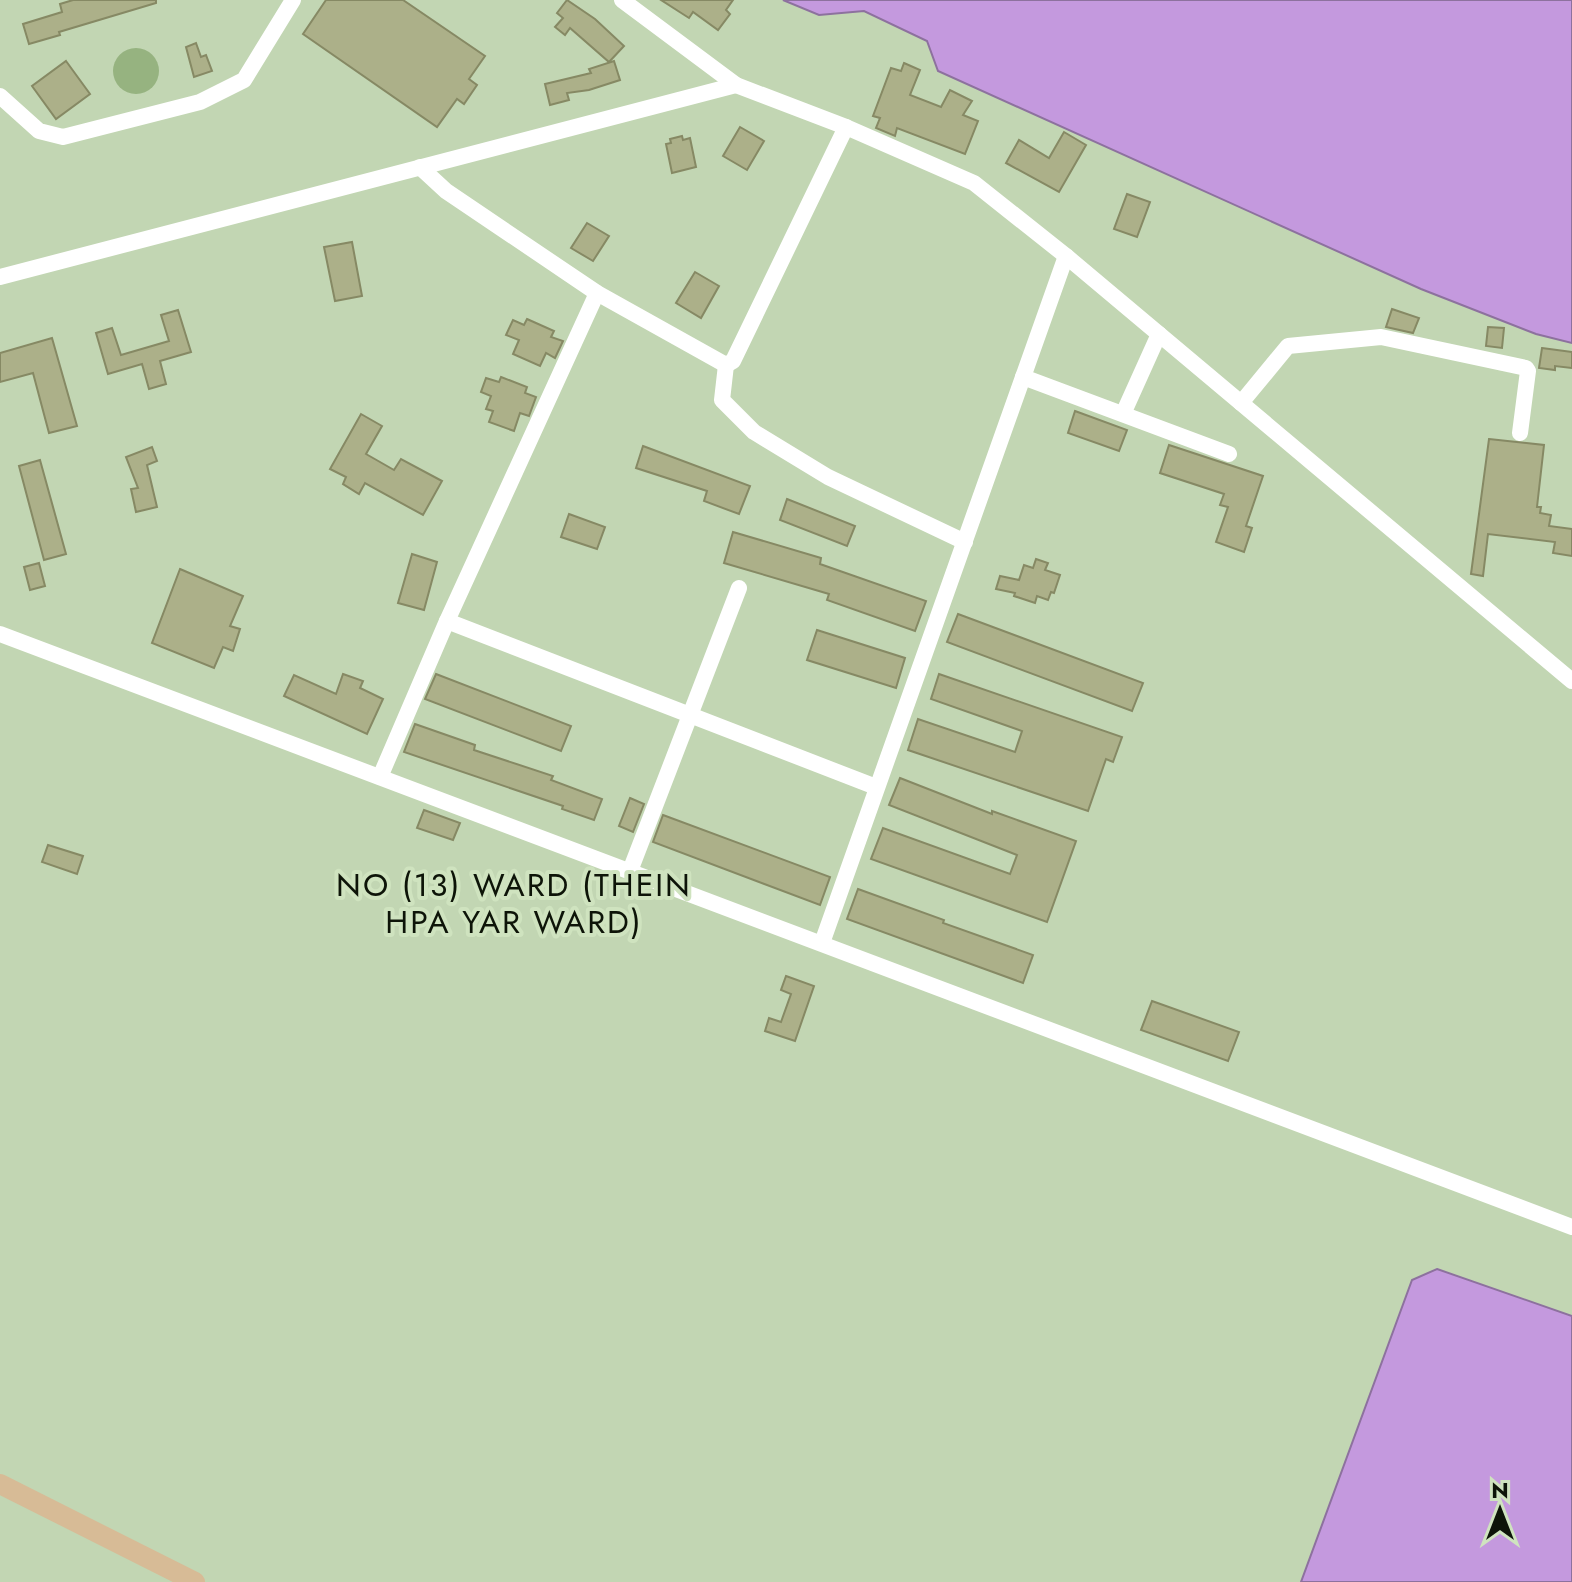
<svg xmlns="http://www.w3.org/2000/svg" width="1572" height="1582" viewBox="0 0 1572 1582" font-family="Jost,sans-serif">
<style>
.green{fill:#96b380}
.water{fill:#c499de;stroke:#8d719e;stroke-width:2}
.building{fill:#acb089;stroke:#868964;stroke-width:2}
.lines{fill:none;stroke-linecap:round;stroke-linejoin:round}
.minor{stroke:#fff;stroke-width:16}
.major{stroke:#d7bb96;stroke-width:20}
.labels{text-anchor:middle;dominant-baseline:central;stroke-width:8;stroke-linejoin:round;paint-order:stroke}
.quarter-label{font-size:32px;letter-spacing:2px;fill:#0d1408;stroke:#cfe3bf}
</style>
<rect width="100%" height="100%" fill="#c2d6b3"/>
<!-- green -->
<circle class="green" cx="136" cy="71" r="23"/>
<!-- water -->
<g class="water">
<polygon points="783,0 1572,0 1572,343 1536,334 1421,289 938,71 927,41 864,11 819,15"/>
<polygon points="1437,1269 1572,1316 1572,1582 1301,1582 1412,1280"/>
</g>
<!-- building -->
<g class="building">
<polygon points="73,0 156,0 156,3 59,32 60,35 29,44 23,24 62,12 60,4"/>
<polygon points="326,0 403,0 485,56 469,79 477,85 464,104 457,99 437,127 303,34"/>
<polygon points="567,0 595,19 624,46 609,62 570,28 565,35 555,27 563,18 557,13"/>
<polygon points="661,0 733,0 726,10 730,14 718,30 693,12 689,18"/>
<polygon points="196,43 201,57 206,55 212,71 194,77 186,47"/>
<polygon points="66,61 90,94 56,119 32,86"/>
<polygon points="614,61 620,80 589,90 567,93 569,100 550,105 545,84 591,73 589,69"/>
<polygon points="904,63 920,70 910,95 941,107 950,90 972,101 963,115 978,121 965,154 897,128 895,136 876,128 880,118 873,116 891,68 901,71"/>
<polygon points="740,127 764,141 747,170 723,156"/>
<polygon points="1064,132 1086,145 1059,192 1006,163 1019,140 1049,158"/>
<polygon points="682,136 683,140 690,138 696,167 672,173 666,144 671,143 670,139"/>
<polygon points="1127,194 1150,202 1137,237 1114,229"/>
<polygon points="587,223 609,236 593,261 571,248"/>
<polygon points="352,242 362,296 335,301 324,247"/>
<polygon points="695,272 719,286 701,318 676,303"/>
<polygon points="1392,309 1419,318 1413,333 1386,327"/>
<polygon points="178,310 191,352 160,361 166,384 149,389 142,364 108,374 96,333 112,328 121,355 169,341 161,315"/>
<polygon points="527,319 554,331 551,337 563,341 555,358 546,353 540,366 513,354 519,340 506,335 513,320 524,325"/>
<polygon points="1488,327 1504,328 1502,348 1486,346"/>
<polygon points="52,338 77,426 49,433 33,373 0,382 0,353"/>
<polygon points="1542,348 1572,352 1572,368 1555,366 1555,370 1539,368"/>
<polygon points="501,377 527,387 525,393 536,397 529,416 520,413 514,431 489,422 493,411 486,409 491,396 481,392 486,378 499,382"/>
<polygon points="1075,411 1127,430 1119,451 1068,433"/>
<polygon points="361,414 382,426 366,454 394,470 401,459 442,481 423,515 365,483 359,494 343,484 346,477 330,469"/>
<polygon points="1489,439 1544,445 1537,507 1541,507 1540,513 1551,515 1549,526 1572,529 1572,556 1553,553 1555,542 1488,534 1483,576 1471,574"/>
<polygon points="1169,445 1263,476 1246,526 1252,528 1244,552 1216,542 1228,507 1220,505 1224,494 1160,473"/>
<polygon points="643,446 750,486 739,514 704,501 707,491 636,468"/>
<polygon points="152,447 157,461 147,465 157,507 136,512 131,489 138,488 126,457"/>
<polygon points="40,460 66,554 44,560 19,466"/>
<polygon points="787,499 855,526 847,546 780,520"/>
<polygon points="569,514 605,527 597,549 561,537"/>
<polygon points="733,532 821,558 820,564 926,601 915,631 827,600 829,594 724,563"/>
<polygon points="412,554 437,562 424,610 398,603"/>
<polygon points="1036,559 1048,563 1045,570 1060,575 1054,593 1051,592 1048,600 1037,596 1035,603 1014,596 1015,593 996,589 1000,576 1019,580 1024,565 1033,568"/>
<polygon points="39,563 45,586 30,590 24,567"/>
<polygon points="180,569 243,596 230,626 240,629 233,651 223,647 214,668 152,643"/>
<polygon points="958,614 1143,683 1132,711 947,642"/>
<polygon points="817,630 905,658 896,688 807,660"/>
<polygon points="343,674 363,681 360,688 383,699 367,734 284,696 294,675 336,694"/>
<polygon points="436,674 571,726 561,751 425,699"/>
<polygon points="939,674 1122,737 1113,762 1106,759 1088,811 908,750 918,719 1015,752 1022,731 931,699"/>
<polygon points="415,724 475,745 474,750 553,776 551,780 602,799 594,820 562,809 563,806 404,752"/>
<polygon points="900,778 992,814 992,811 1076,841 1047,922 871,859 883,828 1010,874 1017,855 889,805"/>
<polygon points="630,798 644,804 633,832 619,826"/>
<polygon points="424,810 460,823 453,840 417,828"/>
<polygon points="663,815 830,877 820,905 653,842"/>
<polygon points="48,845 83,856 77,874 42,862"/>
<polygon points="858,889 944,920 943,923 1033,955 1023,983 847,919"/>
<polygon points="786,976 814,986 795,1041 765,1031 769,1018 781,1022 791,994 781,990"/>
<polygon points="1152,1001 1239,1032 1228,1061 1141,1030"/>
</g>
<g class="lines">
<!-- minor -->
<g class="minor">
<polyline points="622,0 736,85 846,127 974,183 1066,256 1572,681"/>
<polyline points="0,96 39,131 63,137 200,102 244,80 293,0"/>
<polyline points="420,167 446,191 597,293 726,365 733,361 846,127"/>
<polyline points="0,277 736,85"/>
<polyline points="726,365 722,400 754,432 828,477 965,542"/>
<polyline points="1023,377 1229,454"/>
<polyline points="1241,403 1288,346 1381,337 1526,368 1528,371 1520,433"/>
<polyline points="1123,414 1159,334"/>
<polyline points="447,621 876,787"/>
<polyline points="0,634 1572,1227"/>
<polyline points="380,777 447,621 597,293"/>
<polyline points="630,871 739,588"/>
<polyline points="822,943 1066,256"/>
</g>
<!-- major -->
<polyline class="major" points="0,1484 195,1582"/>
</g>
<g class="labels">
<!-- quarter labels -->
<g class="quarter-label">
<text x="514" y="885">NO (13) WARD (THEIN<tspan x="514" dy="37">HPA YAR WARD)</tspan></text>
</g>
</g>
<!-- north arrow -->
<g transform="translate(1500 1510)" stroke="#cfe3bf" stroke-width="6" paint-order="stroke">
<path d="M0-6L14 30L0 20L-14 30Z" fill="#0d1408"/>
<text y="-12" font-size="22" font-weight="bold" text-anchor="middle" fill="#0d1408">N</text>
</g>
</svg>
